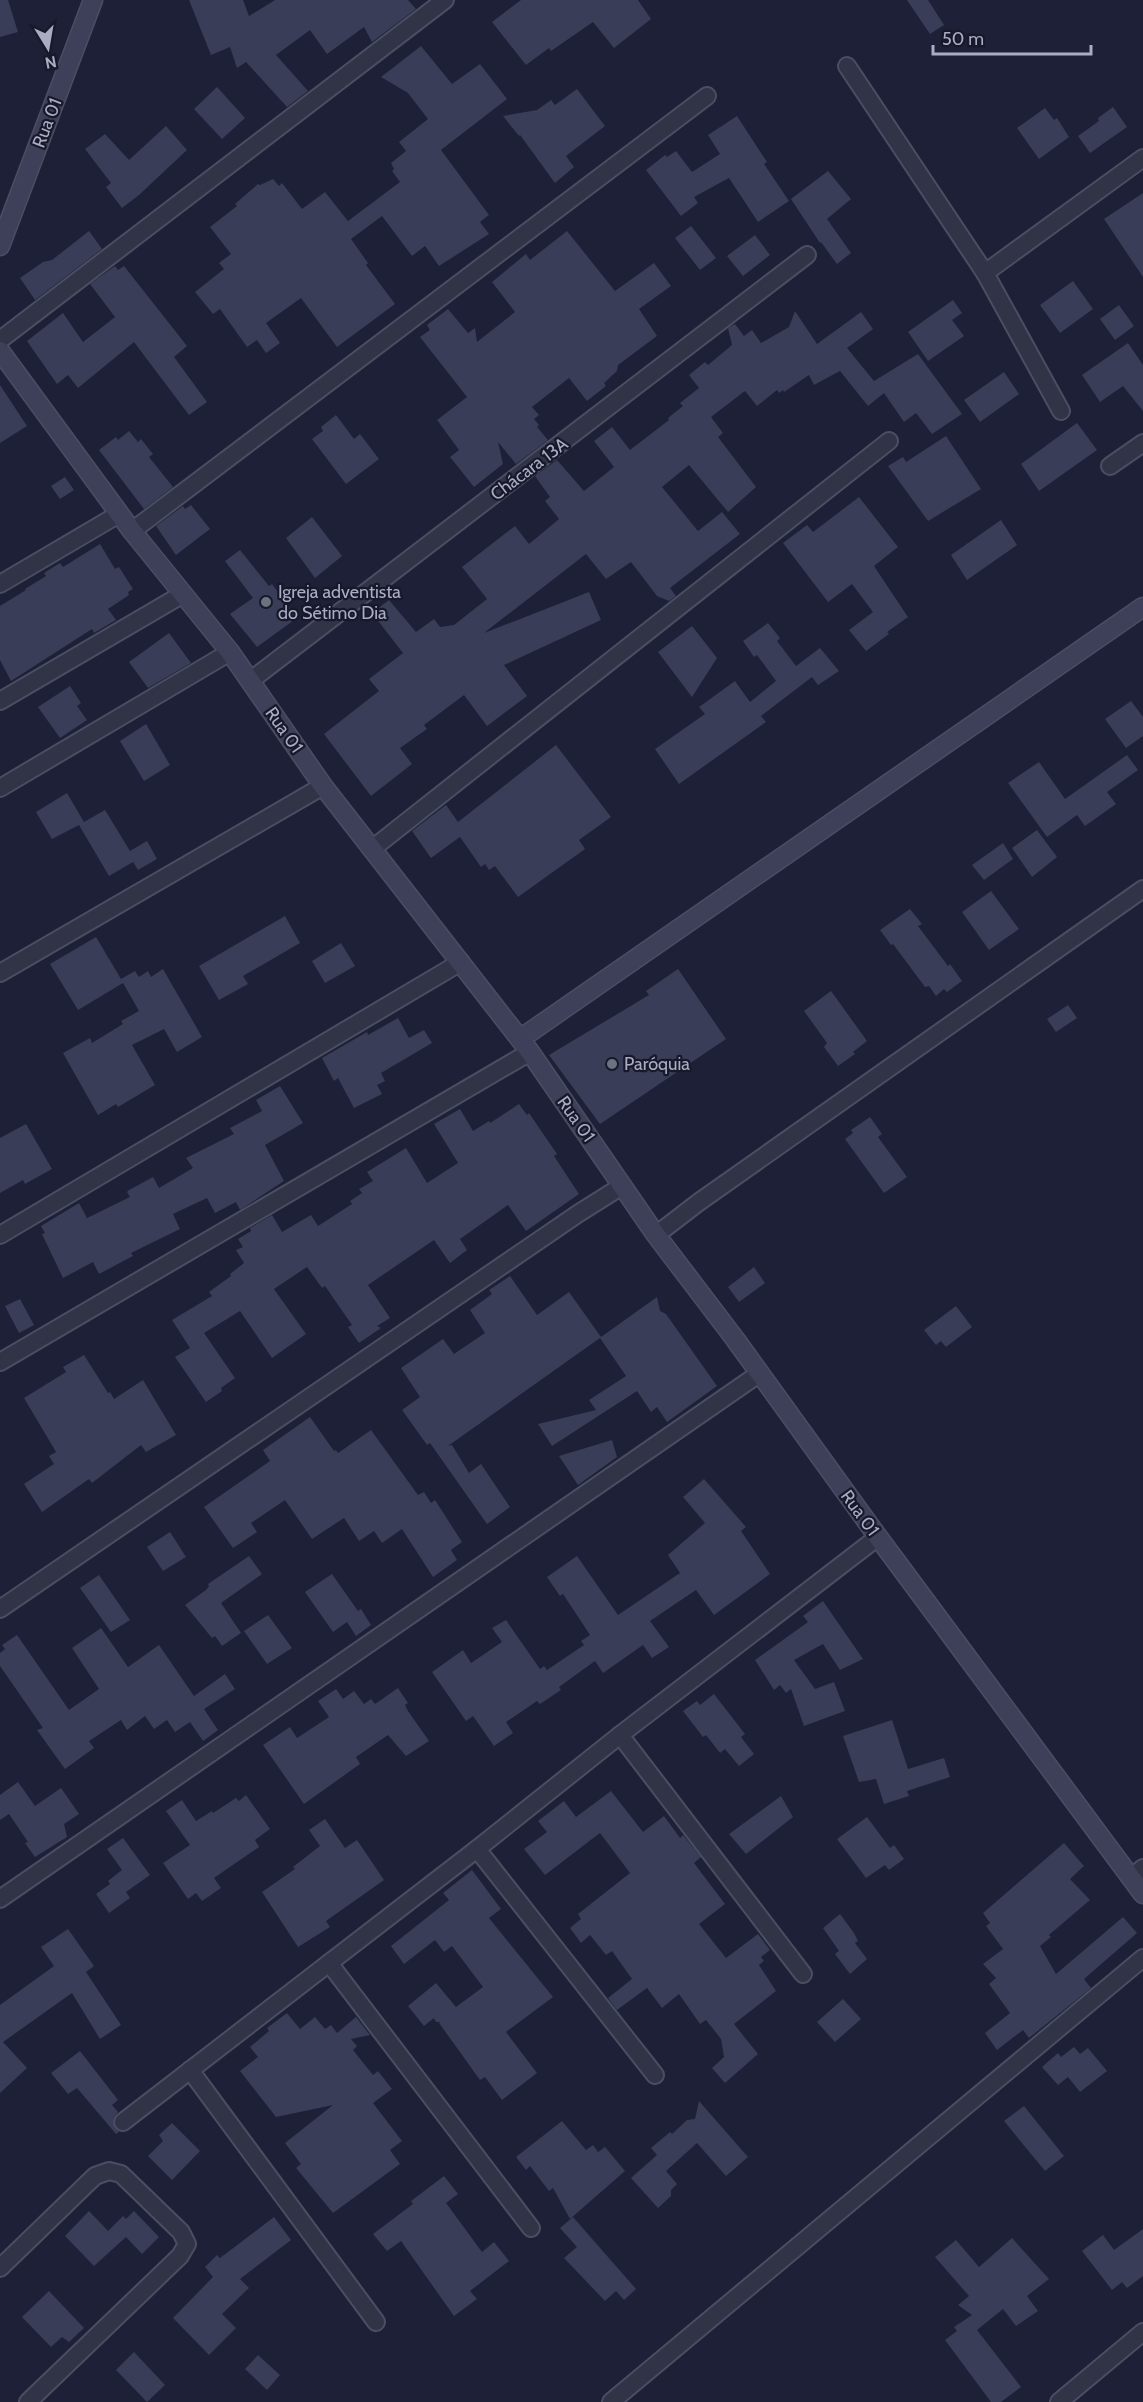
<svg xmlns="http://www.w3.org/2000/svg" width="1143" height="2402" viewBox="0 0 1143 2402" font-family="Cabin,sans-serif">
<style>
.building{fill:#393d57}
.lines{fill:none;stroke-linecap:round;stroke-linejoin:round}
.street-casing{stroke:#4b4e62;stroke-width:20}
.secondary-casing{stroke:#4b4e62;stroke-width:21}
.street{stroke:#313347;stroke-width:16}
.secondary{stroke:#3e405a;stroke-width:18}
.worship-dot{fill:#6b7280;stroke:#17192b;stroke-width:2}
.labels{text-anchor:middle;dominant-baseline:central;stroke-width:4.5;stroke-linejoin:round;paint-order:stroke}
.street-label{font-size:18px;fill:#aaacc4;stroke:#17192b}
.poi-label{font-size:18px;fill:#aaacc4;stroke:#17192b;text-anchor:start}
</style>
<rect width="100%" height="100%" fill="#1d2036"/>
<!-- building -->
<g class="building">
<polygon points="0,0 8,0 18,32 0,37"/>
<polygon points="189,0 243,0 249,16 275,0 408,0 416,9 372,42 364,27 327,54 310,30 276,55 308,91 287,107 246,62 237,68 230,47 211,55"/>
<polygon points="521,0 638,0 651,19 614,48 593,22 551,51 549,48 526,65 492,22"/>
<polygon points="907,0 928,0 944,25 930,34"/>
<polygon points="421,46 452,84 480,64 507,99 441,150 489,215 480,222 489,234 439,266 425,246 412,256 382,216 351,239 368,263 366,265 395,304 337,347 301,298 266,323 280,343 266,353 257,340 247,347 220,309 213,314 195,292 224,269 219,263 231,254 210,227 237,206 235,204 258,184 260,185 273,179 279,186 282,183 302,209 325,192 348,221 400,182 392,171 394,169 391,163 406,151 399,142 428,119 408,93 381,77"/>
<polygon points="217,87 245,118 222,139 194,109"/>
<polygon points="577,89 605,126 566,156 574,167 555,183 520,135 519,136 503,116 537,110 551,100 555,105"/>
<polygon points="1113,107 1127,127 1090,153 1078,136 1099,121 1098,118"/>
<polygon points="1045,108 1054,120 1057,118 1069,137 1039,159 1017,128"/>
<polygon points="737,116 767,162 764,164 789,201 758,222 729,178 694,197 698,203 681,216 646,170 665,155 667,157 676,151 692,172 720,154 708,135"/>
<polygon points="166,126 187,150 139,195 122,208 106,187 111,183 85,149 105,134 129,160"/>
<polygon points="828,171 851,199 827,219 851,253 837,264 821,242 820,243 791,199"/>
<polygon points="1143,193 1143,277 1104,219"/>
<polygon points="691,226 716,258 700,270 675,238"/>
<polygon points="89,231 102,249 35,300 20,278 43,262 52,260"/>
<polygon points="567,231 615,291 654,263 671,286 639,309 657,336 618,365 617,371 604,383 606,386 587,401 569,378 532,407 539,415 534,419 539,425 537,427 548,440 516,464 498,442 503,464 474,487 450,457 459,450 437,420 467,397 420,337 430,330 427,325 448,309 468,333 475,328 477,342 515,312 492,282 526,254 530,260"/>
<polygon points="755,235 770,255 743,276 727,256"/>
<polygon points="115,266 118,270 124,266 187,346 174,357 207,402 189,415 134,342 78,388 68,375 57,384 27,341 63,313 83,342 115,317 90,284"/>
<polygon points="1073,281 1093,309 1060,333 1040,305"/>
<polygon points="953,300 962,313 952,320 964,336 928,361 908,332"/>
<polygon points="1119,305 1134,326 1115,340 1100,319"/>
<polygon points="795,311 817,344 861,312 873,329 847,348 874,381 918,354 962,414 932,434 916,413 904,422 884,393 868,406 840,371 814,385 809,375 784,392 783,390 779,393 777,390 757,406 745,391 711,417 723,433 718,437 756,487 728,512 689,465 662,487 698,531 722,512 740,534 670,588 676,596 669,601 657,596 631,562 606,579 586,554 484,633 589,592 601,620 504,665 527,696 487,726 464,695 424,725 427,729 400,748 412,764 371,796 324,734 379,691 369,679 403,653 372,613 389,600 416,632 434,619 440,627 454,625 487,599 462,567 515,526 529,544 559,519 545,501 550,497 535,476 557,460 584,491 614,467 594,441 612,427 630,450 669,420 668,418 683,406 680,403 699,388 689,375 705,362 708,365 732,345 728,328 735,324 744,336 752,330 761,343 789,327"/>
<polygon points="1128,343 1143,365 1143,411 1123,386 1100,402 1082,375"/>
<polygon points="1004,372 1019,394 980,422 964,400"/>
<polygon points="0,385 27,426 0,443"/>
<polygon points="336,415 354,439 360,434 379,459 346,484 312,439 323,431 321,427"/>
<polygon points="1077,423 1097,450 1039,491 1021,464"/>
<polygon points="129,431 138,442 141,439 153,454 149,457 173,487 144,509 99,450 116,437 118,440"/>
<polygon points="946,436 981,489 928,521 888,466 903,457 906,462"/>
<polygon points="65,477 74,490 60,499 51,486"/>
<polygon points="859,497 898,547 874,566 908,617 887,632 889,634 866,651 849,630 873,612 852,584 828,602 783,543 807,525 813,532"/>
<polygon points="191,505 210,529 176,555 156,526 183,506 185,509"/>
<polygon points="312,517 342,556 315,578 286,538"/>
<polygon points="1001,520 1017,545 967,580 951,555"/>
<polygon points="100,544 115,569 119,567 133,589 128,592 129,595 108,609 116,620 94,633 92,629 11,681 0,660 0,606 26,590 25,589 46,576 44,573 60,563 63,567"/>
<polygon points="240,550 269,586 272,584 297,618 257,647 230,614 253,598 225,561"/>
<polygon points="768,623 780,638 777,641 796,666 820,648 839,671 818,685 812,677 761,716 766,722 679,784 655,749 705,714 699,707 735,681 750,702 776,681 757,655 754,657 743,641"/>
<polygon points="692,626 717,658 692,697 658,652"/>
<polygon points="169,633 191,663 148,688 129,662"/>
<polygon points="70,686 81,703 77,706 87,720 60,738 38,707"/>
<polygon points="1131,701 1143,717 1143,736 1126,748 1105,719"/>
<polygon points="146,724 170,765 144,781 120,741"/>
<polygon points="556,745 611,817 579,840 585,849 518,897 495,866 489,870 485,864 481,867 460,837 431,858 412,831 446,805 458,822"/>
<polygon points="1127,755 1138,770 1107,792 1116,804 1085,826 1077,815 1047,837 1008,783 1039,762 1065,799"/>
<polygon points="67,793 84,822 105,810 130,851 147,841 157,859 138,870 133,862 109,876 79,825 52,839 36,812"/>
<polygon points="1037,830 1057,857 1032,877 1012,848"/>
<polygon points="1003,843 1013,859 984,880 972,865"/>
<polygon points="991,891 1019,929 989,950 962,912"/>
<polygon points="910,909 922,924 918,926 948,966 950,964 962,981 947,992 944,989 936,996 929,986 925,987 893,944 891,945 880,930"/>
<polygon points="285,916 300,943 243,976 248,984 219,1000 199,966"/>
<polygon points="96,937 121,979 135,971 139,977 148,971 151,977 163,969 202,1037 177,1052 164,1029 132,1045 155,1085 118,1107 116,1104 98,1115 63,1053 90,1038 92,1043 123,1024 121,1021 139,1011 123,983 78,1010 50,964"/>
<polygon points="341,943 355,966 325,983 312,961"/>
<polygon points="678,969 726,1039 600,1124 549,1055 649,995 646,991"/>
<polygon points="831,991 867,1041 853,1052 855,1054 838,1066 824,1047 827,1043 804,1011"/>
<polygon points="1068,1005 1077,1018 1056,1032 1047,1019"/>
<polygon points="398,1018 409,1038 424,1030 432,1043 381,1073 385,1081 377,1085 382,1094 354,1108 338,1078 334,1081 322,1058 367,1032 368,1035"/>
<polygon points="280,1086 303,1123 265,1145 284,1181 240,1210 236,1202 215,1213 207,1198 173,1214 180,1229 131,1253 133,1256 99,1274 93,1262 63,1278 42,1234 45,1233 41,1226 79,1203 87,1218 130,1197 127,1192 129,1190 153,1177 159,1188 193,1168 186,1158 234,1134 230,1128 262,1111 256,1100"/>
<polygon points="519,1104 527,1115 529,1113 557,1154 554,1156 579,1194 526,1231 508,1205 460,1239 467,1250 450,1263 434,1240 368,1285 390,1318 377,1326 381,1328 359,1343 348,1327 352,1325 325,1286 322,1288 307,1267 274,1289 306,1334 272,1358 240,1311 204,1333 235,1378 221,1388 222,1391 206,1402 175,1357 190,1348 172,1320 212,1296 209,1292 231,1276 230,1274 244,1263 236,1250 243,1247 238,1239 251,1231 250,1228 272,1215 282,1232 311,1215 318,1226 352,1204 350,1201 362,1193 359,1189 373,1181 367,1172 406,1148 427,1183 458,1163 434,1124 460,1109 473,1131 489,1121 490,1123"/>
<polygon points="870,1117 882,1134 878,1137 907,1177 884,1193 845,1139 853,1133 851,1130"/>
<polygon points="26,1124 52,1169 25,1184 23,1180 0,1193 0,1138"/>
<polygon points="754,1267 765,1283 739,1302 728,1287"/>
<polygon points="510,1276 537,1315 569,1292 601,1337 657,1297 660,1311 666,1314 717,1386 667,1422 657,1407 651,1412 637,1391 552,1446 538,1424 596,1410 589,1400 626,1376 600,1338 448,1446 452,1445 469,1473 481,1464 510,1507 487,1524 430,1443 427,1445 402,1410 420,1397 401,1368 443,1339 454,1354 485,1333 470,1310 492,1294 489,1290"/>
<polygon points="20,1299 34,1325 19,1333 5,1306"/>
<polygon points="956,1306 972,1327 946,1347 941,1341 936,1345 924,1330"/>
<polygon points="84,1355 108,1393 110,1392 114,1399 143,1380 176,1435 146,1452 141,1445 92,1483 89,1479 42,1512 24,1484 54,1464 49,1456 56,1452 24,1398 66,1372 63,1367"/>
<polygon points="310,1417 334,1451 336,1450 338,1453 371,1430 418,1495 424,1492 431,1503 435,1500 462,1542 451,1550 457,1560 433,1577 402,1529 382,1543 374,1531 359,1541 344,1518 312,1539 285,1500 251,1523 257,1532 233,1548 204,1507 270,1461 263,1450"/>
<polygon points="612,1440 617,1457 578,1485 559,1456"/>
<polygon points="704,1479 746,1527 741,1531 770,1574 714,1615 696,1590 650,1621 669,1647 652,1658 643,1645 603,1673 595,1661 559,1687 561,1690 540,1704 537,1701 506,1722 513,1733 494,1746 473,1716 466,1721 432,1672 463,1650 471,1663 502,1642 492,1628 506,1620 540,1669 544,1666 547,1670 584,1645 581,1641 590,1635 563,1594 560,1596 547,1577 577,1556 618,1615 680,1573 668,1555 705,1523 683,1497"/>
<polygon points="170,1532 186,1557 163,1571 147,1547"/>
<polygon points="249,1556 262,1574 221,1603 241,1633 222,1646 215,1636 212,1638 185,1605 206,1590 209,1586 208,1584"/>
<polygon points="332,1574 358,1611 361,1609 371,1625 356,1636 347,1622 333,1632 305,1592"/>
<polygon points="99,1575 130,1620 111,1632 80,1588"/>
<polygon points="823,1601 863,1659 840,1670 823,1644 794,1660 815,1689 834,1682 845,1711 804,1726 791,1689 786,1693 780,1685 774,1690 755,1660 808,1622 803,1616"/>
<polygon points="268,1615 292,1648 267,1664 244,1631"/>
<polygon points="101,1628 128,1667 159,1645 194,1696 225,1674 235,1689 204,1709 218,1730 203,1741 190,1722 175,1732 167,1720 154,1729 145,1716 127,1730 121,1720 89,1741 94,1748 65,1769 37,1730 43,1728 0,1666 0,1653 5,1649 2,1645 17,1635 69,1710 99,1689 72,1648"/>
<polygon points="398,1688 408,1703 405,1705 408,1711 429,1741 406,1756 388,1735 356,1757 360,1764 304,1804 263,1745 290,1727 297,1738 329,1717 318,1701 336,1689 343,1699 354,1691 364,1704 371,1699 375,1704"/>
<polygon points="714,1694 745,1734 741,1737 754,1754 739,1766 725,1749 720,1753 706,1735 703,1737 683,1711 697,1701 700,1705"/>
<polygon points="892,1720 908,1769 944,1758 950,1777 907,1791 909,1796 884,1804 876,1779 859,1782 843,1736"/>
<polygon points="18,1782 35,1806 61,1788 79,1814 64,1824 67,1837 35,1857 25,1843 28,1842 9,1814 0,1820 0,1795"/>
<polygon points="611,1791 643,1832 664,1816 680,1838 683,1835 701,1857 694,1863 725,1904 699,1924 726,1958 758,1934 770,1950 761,1957 764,1961 759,1965 776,1991 734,2024 758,2054 725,2083 712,2068 724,2057 721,2039 706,2020 700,2024 679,1994 662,2008 647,1988 617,2010 608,1998 632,1979 612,1951 606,1955 590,1935 581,1943 570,1928 581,1919 578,1914 630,1873 600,1833 545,1875 524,1849 547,1832 538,1821 564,1801 576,1817"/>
<polygon points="246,1795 270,1829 255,1840 259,1847 214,1878 221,1888 202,1901 196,1893 188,1899 163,1863 190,1845 166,1811 182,1800 196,1821 212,1811 213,1813 236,1798 239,1801"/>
<polygon points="781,1796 793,1817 746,1854 729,1834"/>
<polygon points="867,1817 890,1848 894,1845 904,1859 889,1870 885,1865 866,1878 837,1839"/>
<polygon points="325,1819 345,1848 357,1840 384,1880 326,1921 330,1927 298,1947 262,1892 295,1869 293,1867 320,1846 309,1830"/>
<polygon points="123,1838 150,1875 126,1892 130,1898 109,1913 96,1894 110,1884 108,1881 122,1870 107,1849"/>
<polygon points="1064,1843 1084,1866 1070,1879 1090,1900 1049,1935 1051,1937 1040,1946 1056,1974 1123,1917 1137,1933 1084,1979 1091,1988 1029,2038 1023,2030 997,2050 985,2033 1010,2013 989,1984 996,1978 983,1964 1003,1949 986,1926 990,1923 983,1913"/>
<polygon points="472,1870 501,1909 489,1918 553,1997 506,2032 537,2073 502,2100 485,2077 480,2080 439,2023 441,2022 436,2022 434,2018 424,2026 408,2006 436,1983 456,2007 483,1987 452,1946 444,1952 435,1940 404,1964 391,1946 449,1900 443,1893"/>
<polygon points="840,1914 854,1933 858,1941 855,1943 867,1959 850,1974 835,1954 839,1951 823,1928"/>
<polygon points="68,1929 94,1966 86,1972 121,2025 100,2039 72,1993 3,2042 27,2068 0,2093 0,2005 54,1966 41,1947"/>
<polygon points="843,1999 861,2019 835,2042 817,2022"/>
<polygon points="287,2013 300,2029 315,2017 325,2029 331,2025 337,2033 356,2017 370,2035 351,2039 357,2046 353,2050 373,2075 378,2071 392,2089 373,2103 402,2141 390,2150 400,2164 333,2213 296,2168 301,2164 285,2143 333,2105 276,2117 240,2071 258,2057 250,2047 269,2031 267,2028"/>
<polygon points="1074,2047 1080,2054 1088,2048 1107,2071 1080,2092 1068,2077 1058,2085 1042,2067 1058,2053 1061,2057"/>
<polygon points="80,2051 118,2100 112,2105 118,2112 114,2117 113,2123 119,2132 116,2134 77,2088 68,2094 51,2073"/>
<polygon points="699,2101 748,2157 726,2176 697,2143 666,2171 677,2184 671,2190 671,2196 658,2208 631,2178 657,2155 651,2148 670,2132 672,2134 687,2120 695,2119"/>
<polygon points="1024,2106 1064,2156 1045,2171 1004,2121"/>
<polygon points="562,2121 586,2150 593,2145 598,2152 605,2147 625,2171 570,2219 553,2188 549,2191 530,2166 526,2170 516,2157"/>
<polygon points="172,2123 200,2151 172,2180 148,2156 163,2141 159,2135"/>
<polygon points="444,2176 458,2194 446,2203 482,2252 494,2242 509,2261 470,2291 477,2299 454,2316 401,2241 387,2251 373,2234 413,2204 411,2201"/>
<polygon points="89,2211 108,2231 123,2216 126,2219 134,2211 159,2237 142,2254 126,2237 94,2266 65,2236"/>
<polygon points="274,2217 291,2240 240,2279 249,2288 222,2314 236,2328 209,2355 173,2318 213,2277 205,2267 217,2255 220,2258"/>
<polygon points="573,2217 636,2289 624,2300 616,2291 605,2301 564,2258 577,2247 560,2228"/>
<polygon points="1143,2229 1143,2276 1127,2288 1122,2282 1112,2290 1082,2251 1103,2235 1114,2250"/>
<polygon points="1012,2238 1049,2279 1027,2296 1038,2311 1016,2326 1003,2309 977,2330 1021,2387 1001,2402 991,2402 945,2340 957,2331 954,2327 972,2315 958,2305 969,2296 935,2257 956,2240 979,2267"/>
<polygon points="49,2291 84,2328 69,2342 62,2337 51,2347 22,2317"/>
<polygon points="134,2352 165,2385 147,2402 116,2370"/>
<polygon points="258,2355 280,2375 267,2390 245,2369"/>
</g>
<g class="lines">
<defs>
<g id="street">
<polyline points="847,66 985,273 1061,411"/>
<polyline points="985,273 1143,158"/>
<polyline points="0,340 445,0"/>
<polyline points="1110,466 1143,443"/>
<polyline points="132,531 707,96"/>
<polyline points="0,584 119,514"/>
<polyline points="250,681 807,255"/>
<polyline points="0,701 183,594"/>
<polyline points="0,788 230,652"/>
<polyline points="372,849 889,441"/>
<polyline points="0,973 323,786"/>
<polyline points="0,1235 461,962"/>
<polyline points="656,1235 699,1202 1143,889"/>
<polyline points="0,1362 530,1052"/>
<polyline points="0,1609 579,1213 622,1186"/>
<polyline points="620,1735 803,1974"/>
<polyline points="477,1849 655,2075"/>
<polyline points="1131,1878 1143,1868"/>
<polyline points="0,1899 760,1373"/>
<polyline points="329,1963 531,2228"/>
<polyline points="190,2070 376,2322"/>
<polyline points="123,2122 477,1849 620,1735 878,1537"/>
<polyline points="0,2268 95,2176 109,2171 121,2174 181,2232 187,2244 180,2256 28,2402"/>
<polyline points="611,2402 1143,1958"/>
<polyline points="1059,2402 1143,2332"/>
</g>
<g id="secondary">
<polyline points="0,246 93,0"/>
<polyline points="0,351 132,531 230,652 323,786 530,1052 656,1235 735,1339 878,1537 1143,1894"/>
<polyline points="520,1039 1143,607"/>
</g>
</defs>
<!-- street casing -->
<use href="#street" class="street-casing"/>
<!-- secondary casing -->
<use href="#secondary" class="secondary-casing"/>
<!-- street -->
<use href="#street" class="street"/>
<!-- secondary -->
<use href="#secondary" class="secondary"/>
</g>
<!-- markers -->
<g class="worship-dot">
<circle cx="266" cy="602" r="6"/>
<circle cx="612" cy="1064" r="6"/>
</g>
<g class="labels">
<!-- street labels -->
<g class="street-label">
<text transform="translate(47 123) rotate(-69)">Rua 01</text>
<text transform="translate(529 469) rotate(-37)">Chácara 13A</text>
<text transform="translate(284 730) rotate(55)">Rua 01</text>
<text transform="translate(576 1119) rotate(55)">Rua 01</text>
<text transform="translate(860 1513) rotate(54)">Rua 01</text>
</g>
<!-- poi labels -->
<g class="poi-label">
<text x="278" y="592">Igreja adventista<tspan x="278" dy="21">do Sétimo Dia</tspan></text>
<text x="624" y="1064">Paróquia</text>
</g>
</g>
<!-- north arrow -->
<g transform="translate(48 48) rotate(169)" stroke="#17192b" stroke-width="4.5" paint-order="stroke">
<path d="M0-4.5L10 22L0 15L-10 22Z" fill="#aaacc4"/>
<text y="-9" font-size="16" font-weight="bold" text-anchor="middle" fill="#aaacc4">N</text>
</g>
<!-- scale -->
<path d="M933 45v9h158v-9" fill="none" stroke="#aaacc4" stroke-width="3"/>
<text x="942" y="45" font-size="18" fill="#aaacc4" stroke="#17192b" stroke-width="4.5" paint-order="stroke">50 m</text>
</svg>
